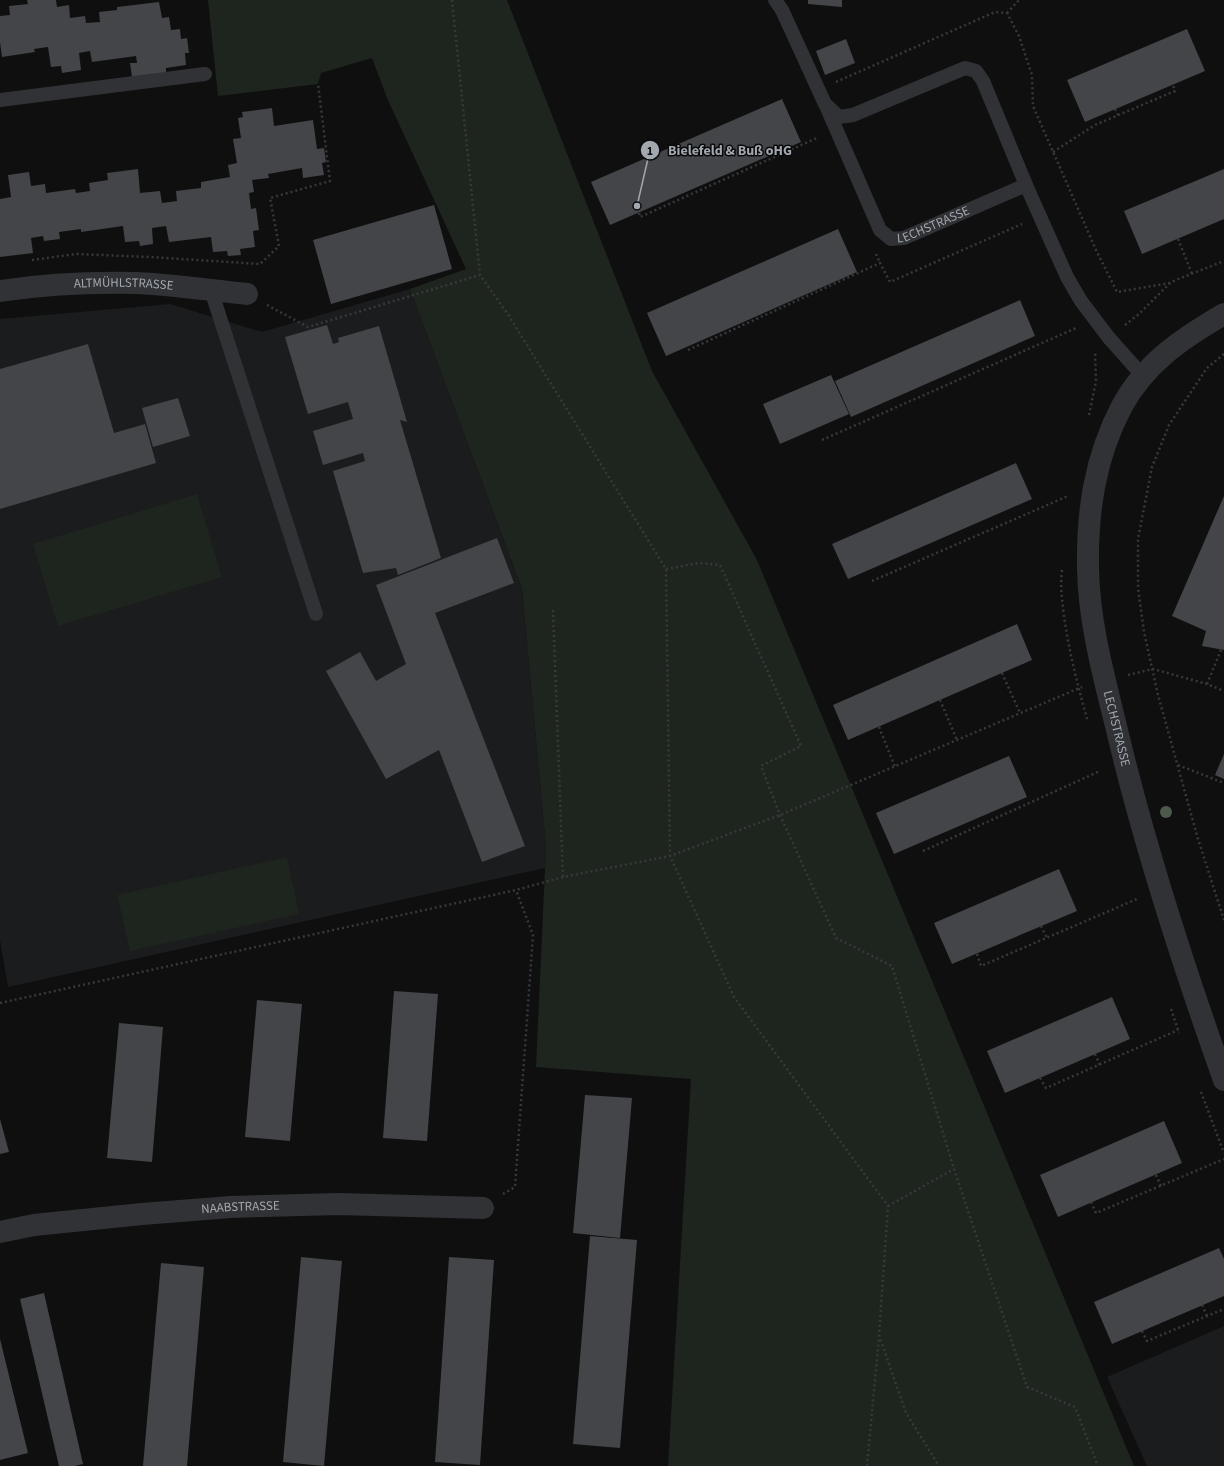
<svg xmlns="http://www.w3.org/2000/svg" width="1224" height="1466" viewBox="0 0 1224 1466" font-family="'Source Sans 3',sans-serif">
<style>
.built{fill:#1b1c1d}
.green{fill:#1e241e}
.building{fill:#434548}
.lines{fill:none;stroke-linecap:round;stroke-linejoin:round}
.path{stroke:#37393b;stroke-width:2.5;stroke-dasharray:2 3;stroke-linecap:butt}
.lane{stroke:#313235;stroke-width:14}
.street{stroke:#313235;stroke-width:22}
.tree{fill:#4c5a4b}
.labels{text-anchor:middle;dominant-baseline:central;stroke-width:3;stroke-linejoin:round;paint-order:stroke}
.street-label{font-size:13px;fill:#a2a8af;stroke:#0a0a0b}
.leader{fill:none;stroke:#a2a8af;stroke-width:1.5}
.callout-dot{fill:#a2a8af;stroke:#0a0a0b;stroke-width:1.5}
.mark-label{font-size:12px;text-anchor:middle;font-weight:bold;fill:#111}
.callout-label{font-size:14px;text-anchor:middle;font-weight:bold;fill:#a2a8af;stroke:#0a0a0b;stroke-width:3;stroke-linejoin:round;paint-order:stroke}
</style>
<rect width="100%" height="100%" fill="#0f0f10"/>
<!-- built -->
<g class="built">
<polygon points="410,289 522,589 546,847 545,868 8,987 0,940 0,319 170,304 262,332"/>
<polygon points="1224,1326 1224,1466 1147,1466 1107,1377"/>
</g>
<!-- green -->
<g class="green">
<polygon points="208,0 507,0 652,371 757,560 1134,1466 668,1466 691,1079 536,1067 546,847 522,589 410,289 466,269 387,98 372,58 321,73 318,84 218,96"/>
<polygon points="197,494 222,577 58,626 33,544"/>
<polygon points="287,857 299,914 130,951 117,895"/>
</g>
<!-- building -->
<g class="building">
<polygon points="27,0 56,0 57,7 69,5 70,18 85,16 86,23 100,22 99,12 117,10 117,7 159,2 162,18 169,17 171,30 180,29 181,39 187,38 189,53 185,53 186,65 166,68 166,73 132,77 130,63 137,63 136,56 92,62 90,51 79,53 81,70 62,73 61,66 51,67 48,47 34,49 35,52 2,57 0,42 0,16 10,15 9,6 28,4"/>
<polygon points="808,0 842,0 842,7 808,4"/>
<polygon points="1187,29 1205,71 1085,122 1067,80"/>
<polygon points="846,39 855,63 825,75 816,51"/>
<polygon points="782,99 801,142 610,225 591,182"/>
<polygon points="272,108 274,126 313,120 317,149 324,148 326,162 322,163 324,175 303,178 302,168 268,174 269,178 252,180 254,192 249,193 251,209 256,208 259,230 253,231 255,247 240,249 241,255 228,256 227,251 213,252 211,237 169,242 166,226 152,228 153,244 140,246 139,241 125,242 123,226 81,232 81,229 59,232 60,239 44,241 43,236 31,238 33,253 0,257 0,199 11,197 8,175 29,172 31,186 45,184 46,193 75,189 76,193 90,191 89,183 108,180 107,173 138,169 140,193 160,191 162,203 177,201 176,191 201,188 201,182 230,177 228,165 237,163 233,139 241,138 238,118 243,117 242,112"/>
<polygon points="1224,169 1224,219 1142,254 1124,211"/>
<polygon points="434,205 452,269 331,304 313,240"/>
<polygon points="838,229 857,272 666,356 647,313"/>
<polygon points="1020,300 1035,336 851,417 835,381"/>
<polygon points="327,325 333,344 339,342 338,338 379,326 407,422 400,420 441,558 398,575 396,568 363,573 333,471 365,461 363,453 323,465 313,431 353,419 348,402 308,414 285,337"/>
<polygon points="88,344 114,433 145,424 156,463 0,509 0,369"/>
<polygon points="831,375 849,414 780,444 763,404"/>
<polygon points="178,398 190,436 153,447 142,408"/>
<polygon points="1016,463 1032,499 848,579 832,544"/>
<polygon points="1224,496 1224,650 1202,646 1206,631 1172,616"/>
<polygon points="497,538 514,583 435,613 525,846 482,862 439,750 386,779 326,671 360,652 376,681 406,664 376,585"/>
<polygon points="1017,624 1032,660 848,740 833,705"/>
<polygon points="1224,754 1224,779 1215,775"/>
<polygon points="1009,756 1027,797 894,854 876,813"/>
<polygon points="1059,869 1077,911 952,964 934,923"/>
<polygon points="394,991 438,994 427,1141 383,1138"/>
<polygon points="1112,997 1130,1039 1005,1093 987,1051"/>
<polygon points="257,1000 302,1004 290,1141 245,1137"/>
<polygon points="119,1023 163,1027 152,1162 107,1158"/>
<polygon points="585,1095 632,1098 620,1238 573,1233"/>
<polygon points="0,1119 9,1152 0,1154"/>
<polygon points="1164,1121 1182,1163 1058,1217 1040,1175"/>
<polygon points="590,1236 637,1240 620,1448 573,1444"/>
<polygon points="1219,1248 1224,1259 1224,1296 1112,1344 1094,1302"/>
<polygon points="301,1257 342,1261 324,1466 283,1462"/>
<polygon points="449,1257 494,1260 480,1465 435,1462"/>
<polygon points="161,1263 204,1267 187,1466 143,1466"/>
<polygon points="44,1293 83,1464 75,1466 59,1466 20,1299"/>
<polygon points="0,1339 28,1453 0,1460"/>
</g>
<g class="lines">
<!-- path -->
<g class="path">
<polyline points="452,0 480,275 509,316 666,569 670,856 734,997 888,1206 879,1335 906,1413 939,1466"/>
<polyline points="1007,13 1019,0"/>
<polyline points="836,82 995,12 1007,13 1019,36 1032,75 1033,106 1096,250 1117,292 1170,283"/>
<polyline points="1115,109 1118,115"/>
<polyline points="1053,152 1095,125 1175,91 1173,85"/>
<polyline points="639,213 640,217 817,138"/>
<polyline points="1178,239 1192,274"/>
<polyline points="876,254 880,263"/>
<polyline points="32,260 76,254 150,257 260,264 279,246 270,198 330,181 318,84"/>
<polyline points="267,305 308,327 480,275"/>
<polyline points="1125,325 1139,314 1171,282 1224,261"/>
<polyline points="688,350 880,263 890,282 1022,224"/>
<polyline points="1224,354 1207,368 1169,425 1152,467 1138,539 1138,588 1144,632 1158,695 1198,839 1224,920"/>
<polyline points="1089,415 1096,381 1095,353"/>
<polyline points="822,440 1076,328"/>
<polyline points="666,569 699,563 720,565 801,746 761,766 780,815 836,938 892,966 954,1169 1027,1387 1075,1407 1098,1466"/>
<path d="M 1062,570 C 1060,586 1062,600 1064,616 C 1069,652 1078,687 1088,722"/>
<polyline points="872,581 1068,496"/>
<polyline points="553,610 563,877"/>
<polyline points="1002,673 1020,713"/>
<polyline points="1128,675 1153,669 1207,684 1224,691"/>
<polyline points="1207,684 1221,650"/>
<polyline points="940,700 957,740"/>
<polyline points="879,727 895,767"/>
<polyline points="1178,765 1224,783"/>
<polyline points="923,851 1100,771"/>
<polyline points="1041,926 1047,938"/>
<polyline points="977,954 981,966 1137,899"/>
<polyline points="0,1003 516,890 563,877 670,856 780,815 1082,687"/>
<polyline points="1171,1009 1179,1033"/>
<polyline points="1095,1054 1100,1065"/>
<polyline points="1040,1078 1046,1088 1178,1030"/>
<polyline points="1201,1092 1224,1153"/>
<polyline points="1156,1175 1161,1186"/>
<polyline points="503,1194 515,1187 533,935 516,890"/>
<polyline points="1091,1202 1096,1213 1224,1159"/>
<polyline points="888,1206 954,1169"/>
<polyline points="1202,1305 1207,1316"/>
<polyline points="1142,1331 1147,1341 1224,1309"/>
<polyline points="867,1466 879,1337"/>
</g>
<!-- lane -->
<g class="lane">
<polyline points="775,0 782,10 825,104 839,117 853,115 965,68 976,71 983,81 1026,185 1067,277 1081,301 1109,338 1142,375"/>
<polyline points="0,100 205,74"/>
<path id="s1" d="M 827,108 L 880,230 L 891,239 L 904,238 L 1026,185"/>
<polyline points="211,290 316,614"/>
</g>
<!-- street -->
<g class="street">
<path id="s2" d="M 0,291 C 46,284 91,282 137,283 C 174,285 211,290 247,294"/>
<path id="s3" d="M 1224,314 C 1183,338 1146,362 1122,406 C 1095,457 1087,511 1088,569 C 1089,623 1104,677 1117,730 C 1145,849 1183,965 1224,1080"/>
<path id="s4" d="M 0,1232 L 34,1225 L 142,1214 L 231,1207 L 339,1204 L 483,1208"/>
</g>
</g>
<!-- trees -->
<circle class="tree" cx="1166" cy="812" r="6"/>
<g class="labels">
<!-- street labels -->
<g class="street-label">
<text stroke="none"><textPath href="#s1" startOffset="192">LECHSTRASSE</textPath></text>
<text stroke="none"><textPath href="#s2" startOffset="124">ALTMÜHLSTRASSE</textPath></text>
<text stroke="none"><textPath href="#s3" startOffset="470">LECHSTRASSE</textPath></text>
<text stroke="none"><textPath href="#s4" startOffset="242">NAABSTRASSE</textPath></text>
</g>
</g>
<!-- callouts -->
<path class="leader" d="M637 206L650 150"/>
<g class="callout-dot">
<circle cx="637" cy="206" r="4"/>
<circle cx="650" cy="150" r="10"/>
</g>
<g class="mark-label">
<text x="650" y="155">1</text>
</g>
<g class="callout-label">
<text x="730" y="155">Bielefeld &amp; Buß oHG</text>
</g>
</svg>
